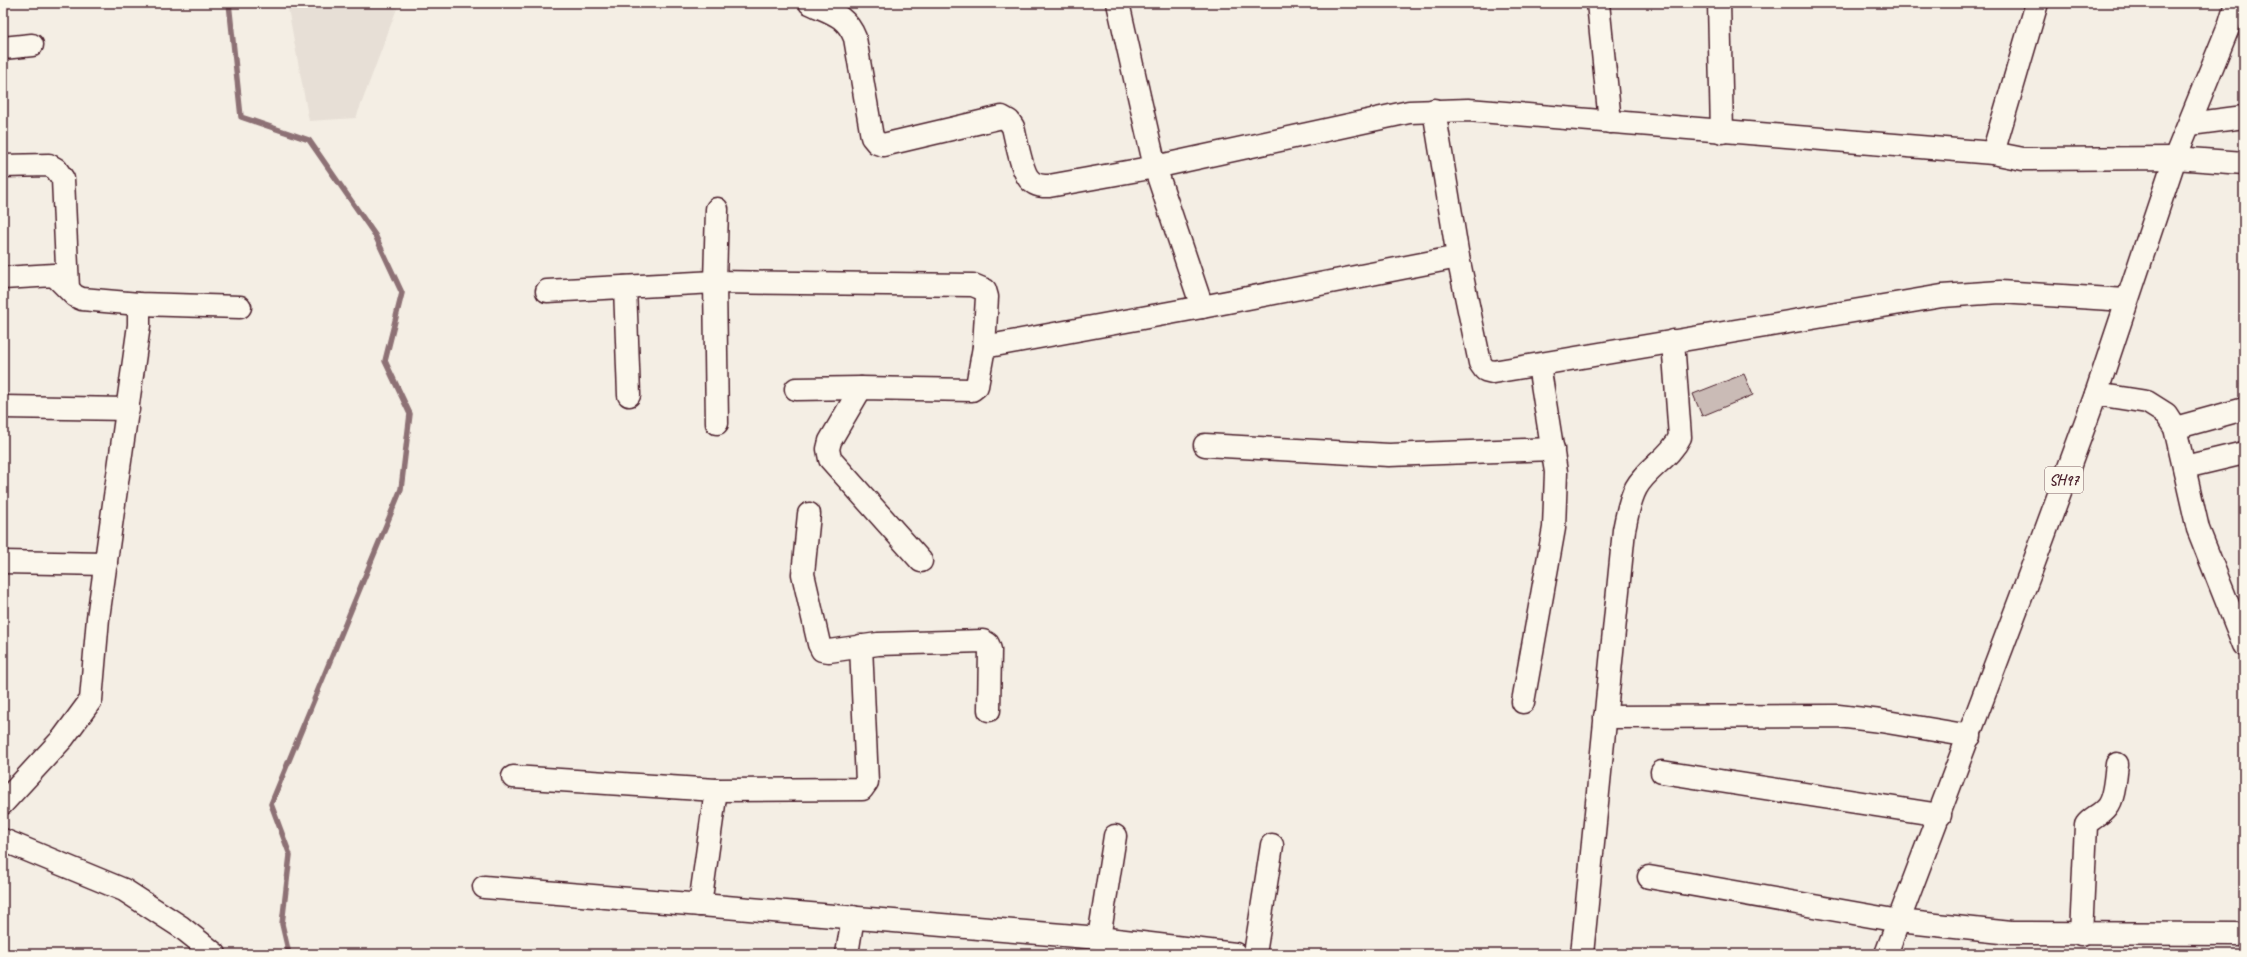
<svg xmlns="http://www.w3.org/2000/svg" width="2247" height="957" viewBox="0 0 2247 957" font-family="Caveat,sans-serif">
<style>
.built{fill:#e7dfd6}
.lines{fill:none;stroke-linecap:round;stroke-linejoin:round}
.stream{stroke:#8d7174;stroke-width:5.5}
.building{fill:#cabbb6;stroke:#4a1f2b}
.minor-casing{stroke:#4a1f2b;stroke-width:25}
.major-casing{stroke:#4a1f2b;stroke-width:25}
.minor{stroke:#fbf7ec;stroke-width:22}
.major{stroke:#fbf7ec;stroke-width:22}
.labels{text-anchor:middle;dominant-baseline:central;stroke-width:4;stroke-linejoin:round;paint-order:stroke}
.shield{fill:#fbf7ec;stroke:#7f6065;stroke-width:1}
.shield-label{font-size:15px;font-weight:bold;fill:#4a1f2b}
</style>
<rect width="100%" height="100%" fill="#f4eee4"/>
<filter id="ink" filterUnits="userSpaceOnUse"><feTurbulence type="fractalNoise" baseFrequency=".025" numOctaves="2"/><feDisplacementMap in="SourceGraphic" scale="8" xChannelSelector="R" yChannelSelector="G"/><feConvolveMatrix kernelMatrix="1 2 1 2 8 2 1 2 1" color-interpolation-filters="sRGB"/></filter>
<g filter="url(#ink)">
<!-- built -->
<polygon class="built" points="287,3 399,3 356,118 309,121"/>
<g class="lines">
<!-- stream -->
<polyline class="stream" points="229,3 241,117 309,140 375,235 402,293 385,361 410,414 401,489 271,804 290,855 282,924 289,954"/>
</g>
<!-- building -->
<polygon class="building" points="1744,374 1753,395 1702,416 1693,394"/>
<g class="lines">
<defs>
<g id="minor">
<path d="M 810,3 C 831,13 846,15 855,38 L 872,137 L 877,143 L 883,145 L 1002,117 L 1009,121 L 1013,127 C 1016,139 1022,174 1031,181 C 1036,186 1043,186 1049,186 L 1155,167 L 1118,3"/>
<polyline points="1598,3 1610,122"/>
<polyline points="1719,3 1722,132"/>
<polyline points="3,48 32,45"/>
<polyline points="2190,124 2244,117"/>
<polyline points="1993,153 2037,3"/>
<polyline points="3,166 49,165 56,169 63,179 68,288"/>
<polyline points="717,209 715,282 717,423"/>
<polyline points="1458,257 1480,363 1485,370 1493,372 1942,296 2000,292 2126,300"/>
<polyline points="3,278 54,275 75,296 82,299 139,304 240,307"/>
<polyline points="625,287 629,395"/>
<polyline points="547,291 715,282 973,285 985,290 987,297 984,347 1202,307 1155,167 1409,112 1468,110 1993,153 2023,159 2175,158 2244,163"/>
<polyline points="1202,307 1458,257 1434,110"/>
<polyline points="861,388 830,441 828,449 830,459 921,561"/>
<polyline points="796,389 861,388 972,390 977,386 984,347"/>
<polyline points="2096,394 2147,402 2166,414 2175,428 2198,529 2244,645"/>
<polyline points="3,407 128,409"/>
<polyline points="2175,428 2244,409"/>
<polyline points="1205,445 1389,455 1553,449"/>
<polyline points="2185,467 2244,453"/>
<polyline points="809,514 803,574 819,644 822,650 829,651 878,644 983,641 988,644 990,650 989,710"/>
<polyline points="3,562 106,564"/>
<polyline points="1523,702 1554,528 1556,472 1539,365"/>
<polyline points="1605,717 1838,716 1881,721 1970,736"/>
<polyline points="1662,772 1940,815"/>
<polyline points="513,777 716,790 862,789 867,782 861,646"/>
<polyline points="3,803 63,738 91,700 98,618 139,325 139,304"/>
<polyline points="3,840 124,890 181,927 215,954"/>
<polyline points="1649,877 1899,921 2011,933 2236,934"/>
<polyline points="484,887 1099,938 1235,954"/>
<polyline points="700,905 716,790"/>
<path d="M 2081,935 L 2086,825 C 2092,817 2101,815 2107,807 C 2115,797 2115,777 2117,764"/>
<polyline points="1099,938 1115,836"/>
<polyline points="847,954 853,917"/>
<polyline points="1255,954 1272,845"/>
<path d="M 1582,954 L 1624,530 C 1627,516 1629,501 1636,488 C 1647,468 1670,458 1680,437 L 1673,341"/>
</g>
<polyline id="major" points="1886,954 2029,576 2096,394 2175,158 2230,23 2236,3"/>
</defs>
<!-- minor casing -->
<use href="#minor" class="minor-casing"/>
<!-- major casing -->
<use href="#major" class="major-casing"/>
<!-- minor -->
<use href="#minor" class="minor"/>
<!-- major -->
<use href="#major" class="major"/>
</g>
</g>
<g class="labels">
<!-- shield labels -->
<rect class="shield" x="2045" y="467" width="38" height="26" rx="3"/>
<g class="shield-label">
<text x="2064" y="480">SH97</text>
</g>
</g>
<!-- margin -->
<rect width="2247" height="957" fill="none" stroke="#fbf7ec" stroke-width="16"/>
<rect x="8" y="8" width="2231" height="941" fill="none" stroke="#4a1f2b" stroke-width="1.5" filter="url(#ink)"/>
</svg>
